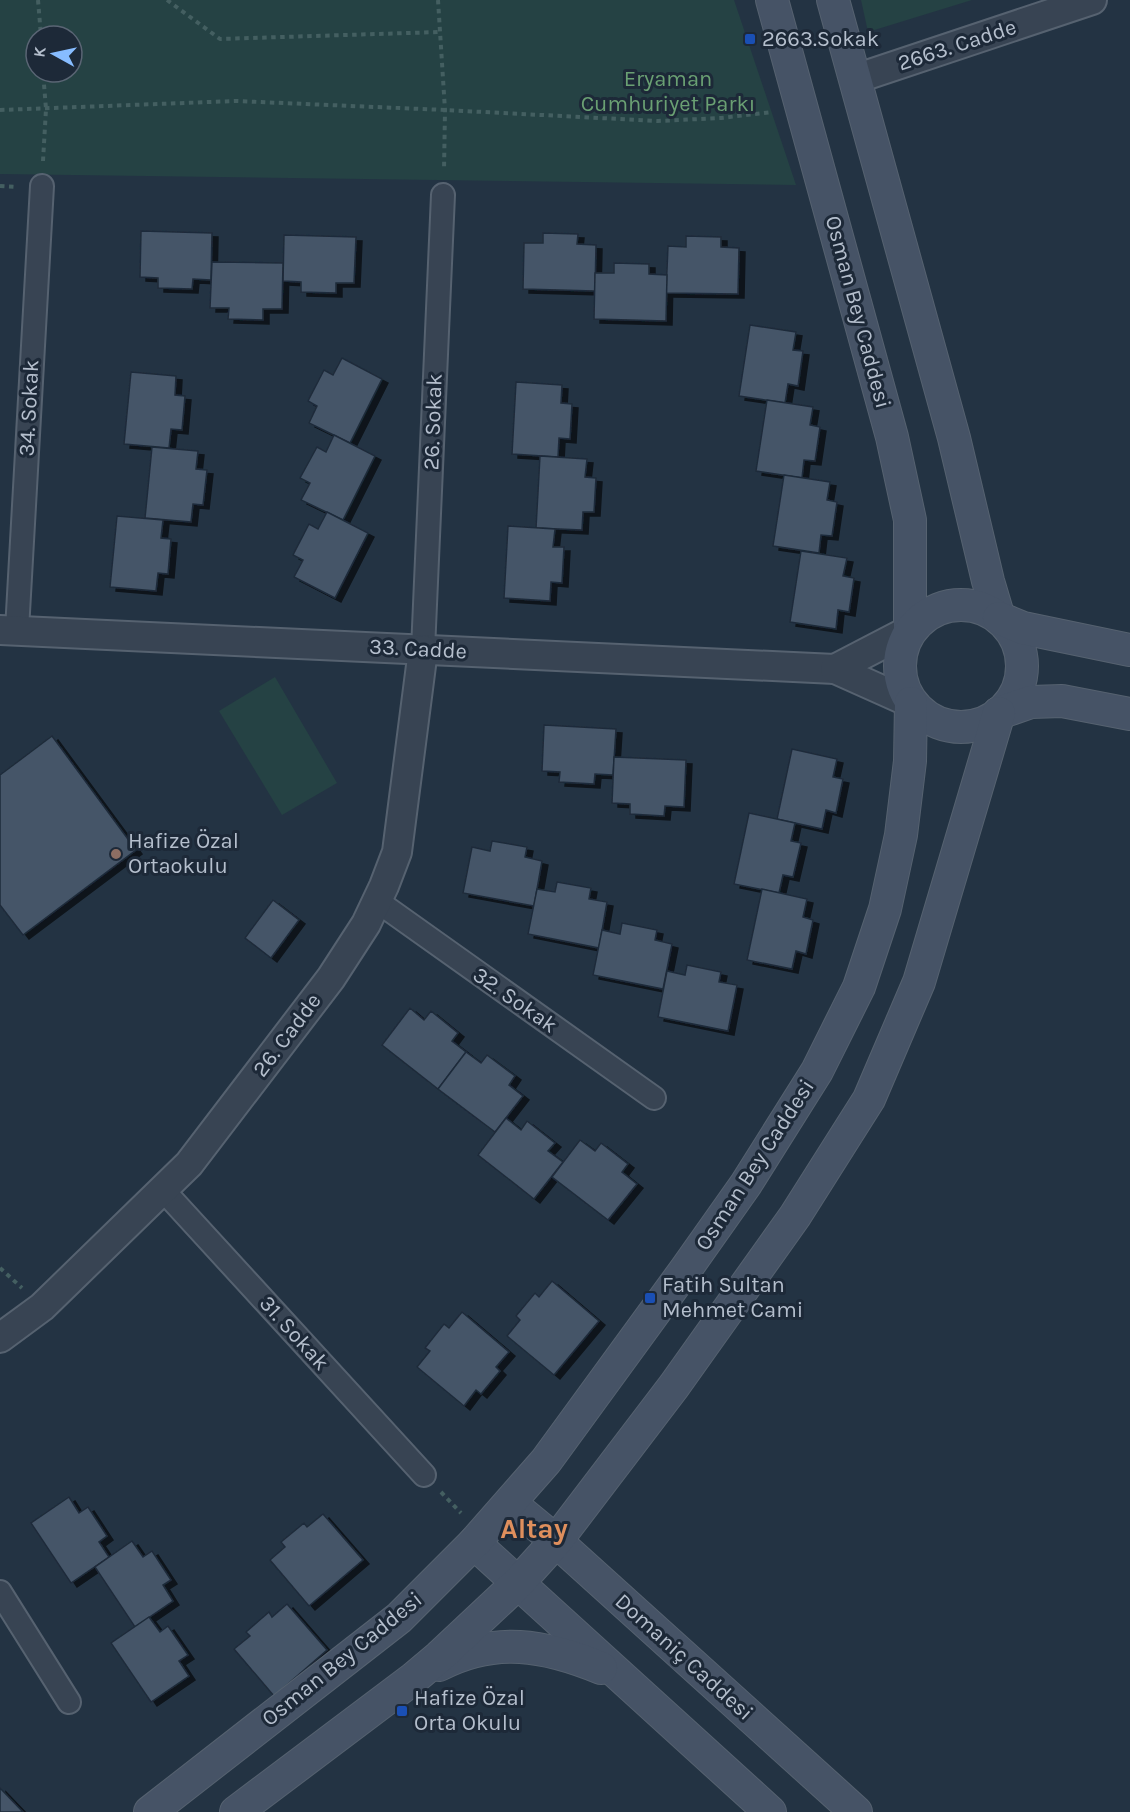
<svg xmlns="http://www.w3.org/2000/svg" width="1130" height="1812" viewBox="0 0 1130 1812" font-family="Karla,sans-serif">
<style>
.green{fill:#254244;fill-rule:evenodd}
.building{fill:#445568;stroke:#1f2b3a;stroke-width:1.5;filter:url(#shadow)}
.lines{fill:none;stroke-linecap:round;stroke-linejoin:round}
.minor-casing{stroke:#566270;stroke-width:26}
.tertiary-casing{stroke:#566270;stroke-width:32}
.secondary-casing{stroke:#566270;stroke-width:34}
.path{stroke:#445f61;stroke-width:4;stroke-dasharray:4.5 4.5;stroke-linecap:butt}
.minor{stroke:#384453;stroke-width:22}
.tertiary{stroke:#384453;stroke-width:28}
.secondary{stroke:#465366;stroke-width:32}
.transit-dot{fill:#1a4fb4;stroke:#1d2938;stroke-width:2}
.education-dot{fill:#8d6e63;stroke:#1d2938;stroke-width:2}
.labels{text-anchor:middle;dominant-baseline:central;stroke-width:6;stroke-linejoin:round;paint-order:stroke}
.poi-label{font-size:22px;fill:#b5bfcd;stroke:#1d2938;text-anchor:start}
.street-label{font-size:22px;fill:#b5bfcd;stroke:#1d2938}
.park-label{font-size:22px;fill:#6aa073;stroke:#1d2938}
.district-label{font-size:28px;font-weight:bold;fill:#df8f5d;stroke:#1d2938}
</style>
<defs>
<filter id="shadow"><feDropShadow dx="6" dy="4" stdDeviation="0" flood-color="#0009"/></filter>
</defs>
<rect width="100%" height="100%" fill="#233343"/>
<!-- green -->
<g class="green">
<path d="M 0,0 L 734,0 L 796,185 L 0,174 ZM 36,36 L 72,36 L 72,72 L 36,72 Z"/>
<polygon points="861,0 972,0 868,32"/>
<polygon points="275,677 337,783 282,815 219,711"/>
</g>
<!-- building -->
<g class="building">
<polygon points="141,231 212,233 211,280 193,279 192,289 158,288 158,278 140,277"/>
<polygon points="543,233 578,234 577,244 596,245 595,291 523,289 524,243 543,243"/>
<polygon points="284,235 356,237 354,283 336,283 336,293 301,292 301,282 283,281"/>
<polygon points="686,236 721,237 721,247 739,248 738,294 666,293 668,246 686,247"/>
<polygon points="212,262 283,263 282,309 263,309 263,320 228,319 229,308 210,308"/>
<polygon points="614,263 649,264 649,274 667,275 666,321 594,319 595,273 614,273"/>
<polygon points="750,325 796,332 793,350 803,351 798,386 788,384 785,403 739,396"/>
<polygon points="342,358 382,379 350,443 309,423 317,406 308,401 324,370 333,375"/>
<polygon points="131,372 176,376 175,395 185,396 182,430 171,429 169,448 124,444"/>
<polygon points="516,382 562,385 561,403 572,404 570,439 559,438 558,457 512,454"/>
<polygon points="767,400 813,407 810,425 820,427 815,461 804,460 802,478 756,471"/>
<polygon points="334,435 375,456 343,520 301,500 310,483 300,478 317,447 326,452"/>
<polygon points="152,447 198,451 196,469 207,470 203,505 193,504 191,522 145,518"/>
<polygon points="540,456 587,459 585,477 596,478 594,512 583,512 582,530 536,528"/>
<polygon points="784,475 830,482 827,500 837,502 832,536 821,535 819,553 773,546"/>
<polygon points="327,512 368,533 335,598 294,577 303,560 293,555 309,524 318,529"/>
<polygon points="117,516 163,520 161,538 171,539 168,574 158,573 156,591 110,587"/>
<polygon points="508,526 555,529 553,547 564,547 562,583 551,582 550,601 504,598"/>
<polygon points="801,551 847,558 843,576 854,578 849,612 838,610 836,629 790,622"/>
<polygon points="544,725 616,729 613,775 595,774 594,784 559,782 560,772 542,771"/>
<polygon points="52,736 136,850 23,935 0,905 0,775"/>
<polygon points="792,749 837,759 833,777 843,779 836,813 826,810 822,829 777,819"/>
<polygon points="614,757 686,760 684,807 665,806 664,816 630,814 630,804 612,803"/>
<polygon points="749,813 795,823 791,841 801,843 793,877 783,875 779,893 734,884"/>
<polygon points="492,841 527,847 525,857 542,861 534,906 463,893 472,847 490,851"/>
<polygon points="557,882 591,888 589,899 607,902 599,948 528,934 537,889 555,892"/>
<polygon points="762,889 807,899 803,917 813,920 806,954 796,951 792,969 747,960"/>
<polygon points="273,900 299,920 271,958 245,938"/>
<polygon points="622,923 657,930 655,940 672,944 663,989 593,975 602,930 620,934"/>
<polygon points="687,965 721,972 719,982 737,985 728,1031 658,1017 667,971 685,975"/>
<polygon points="410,1008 424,1020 431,1011 458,1033 452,1041 466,1052 438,1089 382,1045"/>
<polygon points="466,1052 481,1063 487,1055 515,1076 509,1085 523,1096 495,1132 438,1089"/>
<polygon points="506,1118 521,1130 527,1121 555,1143 548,1151 563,1162 534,1199 478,1155"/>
<polygon points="580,1140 595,1151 601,1143 628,1164 622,1172 637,1184 608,1220 552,1177"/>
<polygon points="552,1281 599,1321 554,1375 507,1336 520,1320 516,1316 535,1293 539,1297"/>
<polygon points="462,1312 509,1352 496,1367 500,1371 481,1394 476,1390 464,1406 417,1367 430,1351 425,1348 444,1324 449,1328"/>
<polygon points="69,1497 79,1513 88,1507 107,1536 99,1542 109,1557 71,1583 31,1523"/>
<polygon points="323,1514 363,1560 309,1606 270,1560 285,1547 281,1542 304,1523 307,1527"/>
<polygon points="132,1541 143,1557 152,1551 171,1580 163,1585 173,1601 135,1627 95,1567"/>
<polygon points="287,1604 327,1650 274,1696 234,1649 250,1636 246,1632 269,1612 272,1617"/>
<polygon points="149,1617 160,1632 168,1626 188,1655 179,1661 189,1676 151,1702 111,1643"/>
<polygon points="0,1788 23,1812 0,1812"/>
</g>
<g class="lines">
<defs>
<g id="minor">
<polyline points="17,630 42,186"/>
<polyline points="423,650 443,195"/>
<polyline points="377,901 654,1098"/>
<polyline points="164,1191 424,1475"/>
<polyline points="0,1592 69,1702"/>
</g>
<g id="tertiary">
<polyline points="855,79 1092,0"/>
<polyline points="0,630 835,669"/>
<polyline points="910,630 835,669 911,703"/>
<polyline points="0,1338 42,1307 189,1164 331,978 366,924 384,886 397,852 423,650"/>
</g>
<g id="secondary">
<polyline points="772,0 892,437 910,520 910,630"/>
<polyline points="833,0 954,438 988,581 999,618"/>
<circle cx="961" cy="666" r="61"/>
<polyline points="999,618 1023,628 1130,650"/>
<polyline points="999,713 1031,702 1062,701 1130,714"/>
<polyline points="510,1503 556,1541 856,1812"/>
<polyline points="474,1543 770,1812"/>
<path d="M 439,1665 C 495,1636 545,1645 601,1668"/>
<polyline points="150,1812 399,1618 474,1543 546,1461 686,1269 746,1184 817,1071 859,987 885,909 901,835 910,761 911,703"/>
<polyline points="236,1812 414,1678 439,1657 518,1583 556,1541 674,1386 795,1216 869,1099 919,982 999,713"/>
</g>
</defs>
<!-- minor casing -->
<use href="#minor" class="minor-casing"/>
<!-- tertiary casing -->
<use href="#tertiary" class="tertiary-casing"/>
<!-- secondary casing -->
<use href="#secondary" class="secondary-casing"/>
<!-- path -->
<g class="path">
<polyline points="38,0 41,36"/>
<polyline points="167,0 220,39 440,32"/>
<polyline points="438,0 445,110 444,170"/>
<polyline points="0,110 236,101 445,110 658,121 721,118 772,112"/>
<polyline points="43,161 46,109 43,72"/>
<polyline points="0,186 17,187"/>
<polyline points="0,1268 22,1288"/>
<polyline points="441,1492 461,1513"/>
</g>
<!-- minor -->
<use href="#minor" class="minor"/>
<!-- tertiary -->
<use href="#tertiary" class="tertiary"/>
<!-- secondary -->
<use href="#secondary" class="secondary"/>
</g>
<!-- markers -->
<g class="transit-dot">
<rect x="744" y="33" width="12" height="12" rx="3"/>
<rect x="644" y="1292" width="12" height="12" rx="3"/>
<rect x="396" y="1705" width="12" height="12" rx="3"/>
</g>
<circle class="education-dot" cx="116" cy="854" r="6"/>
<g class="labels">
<!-- poi labels -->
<g class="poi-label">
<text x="762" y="39">2663.Sokak</text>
<text x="128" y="841">Hafize Özal<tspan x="128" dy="25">Ortaokulu</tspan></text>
<text x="662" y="1285">Fatih Sultan<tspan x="662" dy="25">Mehmet Cami</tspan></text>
<text x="414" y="1698">Hafize Özal<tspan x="414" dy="25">Orta Okulu</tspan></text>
</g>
<!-- street labels -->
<g class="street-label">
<text transform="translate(957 45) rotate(-18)">2663. Cadde</text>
<text transform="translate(858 312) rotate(75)">Osman Bey Caddesi</text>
<text transform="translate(29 408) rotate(-87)">34. Sokak</text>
<text transform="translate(433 422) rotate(-88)">26. Sokak</text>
<text transform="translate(418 649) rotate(3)">33. Cadde</text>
<text transform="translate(515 1000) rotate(35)">32. Sokak</text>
<text transform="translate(287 1035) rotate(-53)">26. Cadde</text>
<text transform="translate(755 1165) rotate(-57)">Osman Bey Caddesi</text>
<text transform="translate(294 1333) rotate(48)">31. Sokak</text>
<text transform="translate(684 1657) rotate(42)">Domaniç Caddesi</text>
<text transform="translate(342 1659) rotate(-39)">Osman Bey Caddesi</text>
</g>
<!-- park labels -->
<g class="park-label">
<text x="668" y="79">Eryaman<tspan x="668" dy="25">Cumhuriyet Parkı</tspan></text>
</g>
<!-- district labels -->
<g class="district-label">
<text x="534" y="1528">Altay</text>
</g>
</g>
<!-- north arrow -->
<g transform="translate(54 54) rotate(278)"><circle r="28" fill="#1d2938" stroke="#5a6574" stroke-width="1.5"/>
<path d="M0-4.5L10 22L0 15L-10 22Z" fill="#87bcff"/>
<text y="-9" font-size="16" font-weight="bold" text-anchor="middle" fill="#b5bfcd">K</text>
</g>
</svg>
